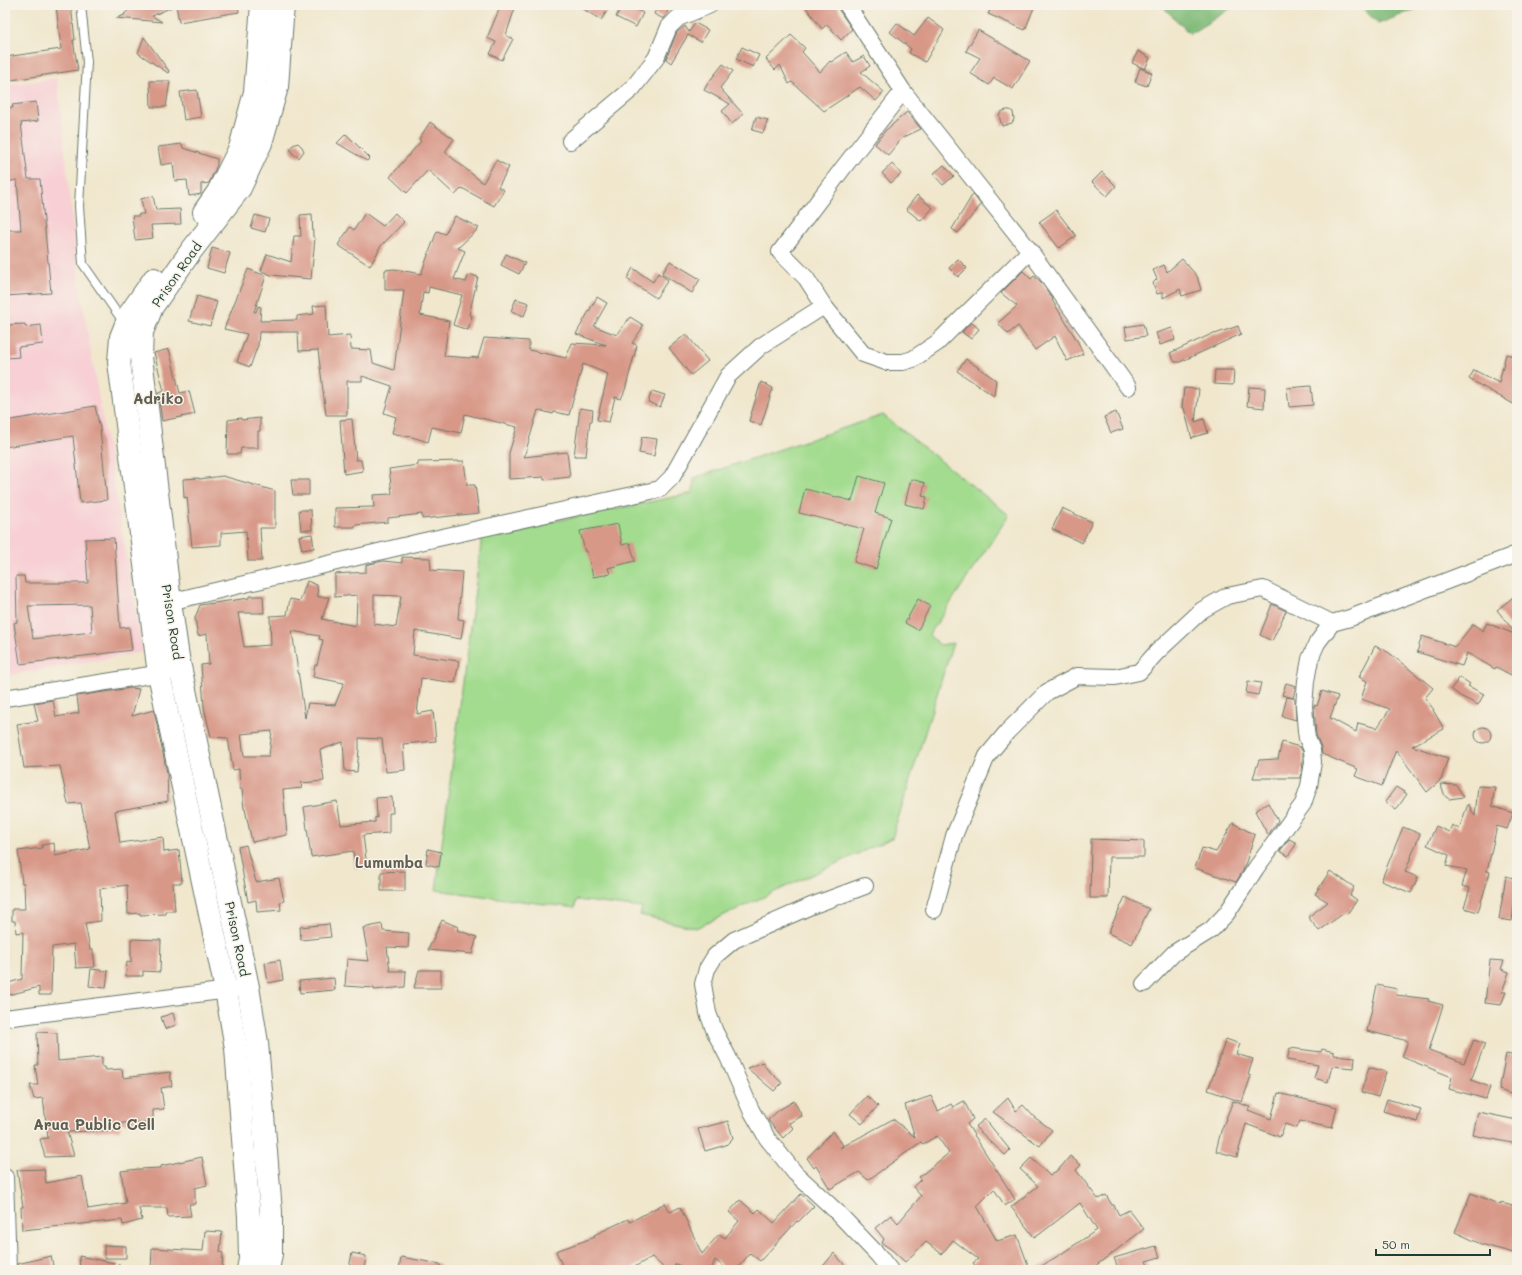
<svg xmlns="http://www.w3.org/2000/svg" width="1522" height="1275" viewBox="0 0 1522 1275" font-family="Mali,sans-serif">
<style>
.built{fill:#f7cfd4}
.green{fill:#a3dc8f;stroke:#618c62}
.forest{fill:#82bc7a;stroke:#507c57}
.building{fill:#d89888;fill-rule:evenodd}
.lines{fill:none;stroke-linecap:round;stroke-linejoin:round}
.lane-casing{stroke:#68786a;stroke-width:10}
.street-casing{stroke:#68786a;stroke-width:18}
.secondary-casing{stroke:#68786a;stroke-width:24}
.lane{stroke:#fff;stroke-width:8}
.street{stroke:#fff;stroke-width:16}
.secondary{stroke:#fff;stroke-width:22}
.labels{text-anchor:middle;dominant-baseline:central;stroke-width:3;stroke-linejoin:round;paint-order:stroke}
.street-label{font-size:13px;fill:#1f3d34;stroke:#f7f3e8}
.quarter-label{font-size:15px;font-weight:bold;fill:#605d51;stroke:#f7f3e8}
</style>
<rect width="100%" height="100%" fill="#f7f3e8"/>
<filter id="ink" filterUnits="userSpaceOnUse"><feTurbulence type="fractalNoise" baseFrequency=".025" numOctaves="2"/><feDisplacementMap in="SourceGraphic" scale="8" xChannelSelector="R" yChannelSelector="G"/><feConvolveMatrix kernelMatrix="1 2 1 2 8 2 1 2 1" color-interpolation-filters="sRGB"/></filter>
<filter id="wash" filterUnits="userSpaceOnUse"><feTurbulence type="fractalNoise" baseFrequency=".012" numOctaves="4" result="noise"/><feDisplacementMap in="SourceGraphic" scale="16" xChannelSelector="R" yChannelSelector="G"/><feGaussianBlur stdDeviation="0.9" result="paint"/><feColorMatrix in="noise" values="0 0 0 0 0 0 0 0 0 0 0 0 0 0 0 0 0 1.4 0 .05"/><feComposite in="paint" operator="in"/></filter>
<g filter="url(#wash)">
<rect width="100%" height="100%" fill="#f0e7cd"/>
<!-- built -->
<polygon class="built" points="57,78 80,290 143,652 5,676 5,85"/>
<!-- green -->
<polygon class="green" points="883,415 1009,515 929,635 940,645 953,643 892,838 696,928 640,915 642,908 576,900 575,908 436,890 482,536 693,493 694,478"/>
<!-- forest -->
<g class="forest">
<polygon points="1161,5 1236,5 1190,34"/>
<polygon points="1360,5 1426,5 1378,24"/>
</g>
<g id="blocks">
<!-- building -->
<g class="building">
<polygon points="56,5 71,5 75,40 73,40 78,70 5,81 5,57 61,49"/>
<polygon points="153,5 171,5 172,7 152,16 162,22 116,18 125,15 124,14 133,7 139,10"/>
<polygon points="176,5 238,5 239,12 179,22"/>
<polygon points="501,5 516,5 506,35 513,39 502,60 490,54 496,42 487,38"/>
<polygon points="577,5 611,5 601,20"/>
<polygon points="622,5 628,5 643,13 636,27 616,17"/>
<polygon points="658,5 669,9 664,19 654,14"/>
<polygon points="804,5 838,5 839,10 852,29 841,40 827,24 822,29"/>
<polygon points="993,5 1035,5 1025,30 988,14"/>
<polygon points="928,18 944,30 925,62 909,53 911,49 890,32 897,23 914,36"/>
<polygon points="695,23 708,30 701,42 688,35 671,63 666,59 677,32 685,26 689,32"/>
<polygon points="978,30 1030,61 1013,89 994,78 989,85 970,73 980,58 966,51"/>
<polygon points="791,35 805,48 802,52 820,72 830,61 831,62 846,52 853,62 864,56 870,66 861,72 884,92 876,101 860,87 824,111 792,82 789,84 780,65 775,70 766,59"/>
<polygon points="144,37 169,71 168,73 138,53"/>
<polygon points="742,47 759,55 753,67 736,59"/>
<polygon points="1138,51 1150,58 1145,69 1132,63"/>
<polygon points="723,64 733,71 720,88 743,114 732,124 722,111 730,104 704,90 708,83"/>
<polygon points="1140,68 1152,73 1147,86 1135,82"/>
<polygon points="150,81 170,81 166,107 151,107"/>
<polygon points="197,90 201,117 184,120 180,92"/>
<polygon points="36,102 38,121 21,123 28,179 40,179 51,293 5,296 5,230 21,230 17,180 7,182 5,165 5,107 13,108 12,105"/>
<polygon points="1006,110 1010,110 1013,112 1014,119 1012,123 1002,126 999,116 1001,112"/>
<polygon points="907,112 921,129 902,138 888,155 875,144 885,131"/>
<polygon points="756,117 768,120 763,133 752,130"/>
<polygon points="430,122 454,139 445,152 483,183 496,160 509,167 498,187 504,190 494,206 462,188 455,195 428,170 407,193 390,177 421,141 419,139"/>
<polygon points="346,134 370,158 367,161 337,143"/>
<polygon points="298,143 302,147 304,151 299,158 292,153 290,148 293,145"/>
<polygon points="182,144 183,148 217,159 217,165 209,183 201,184 201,194 189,196 187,180 175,181 173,163 161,165 158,147"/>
<polygon points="892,164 901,174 891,183 882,173"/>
<polygon points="944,165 954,176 943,185 933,174"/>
<polygon points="1102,172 1116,186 1107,196 1092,182"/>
<polygon points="973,194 981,205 958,233 952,229"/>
<polygon points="917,195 933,208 921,221 906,209"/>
<polygon points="153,196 156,210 180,209 181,224 151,225 153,238 135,240 132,216 139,216 139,214 144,214 141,199"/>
<polygon points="1056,210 1076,236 1059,248 1039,222"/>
<polygon points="365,213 383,226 395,213 404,222 384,243 384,242 378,250 379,250 370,266 338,245 350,227 354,230"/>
<polygon points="312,214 313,237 315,238 311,279 271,275 261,271 267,254 291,262 294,236 301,236 300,215"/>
<polygon points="255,215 269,219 265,232 251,228"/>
<polygon points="455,216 479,228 458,248 465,251 454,279 466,282 469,274 478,277 469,315 472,316 468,330 453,325 462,295 429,287 428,293 423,292 420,315 449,321 444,356 470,358 470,357 478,358 484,338 529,341 529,350 566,358 572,343 606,345 576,334 597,297 607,303 594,326 617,335 630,317 643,325 641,330 632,343 637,345 625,390 621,399 615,397 609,422 597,420 608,374 583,364 569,415 554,412 553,414 538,410 524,457 567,452 570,477 544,480 544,477 509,479 509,453 517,427 465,414 461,433 432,427 428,442 409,436 409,437 392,433 396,417 384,413 392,386 362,376 362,381 347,381 347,415 326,415 318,350 299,351 298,332 259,332 258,345 250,367 237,362 247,334 224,329 248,269 266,276 254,312 256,312 258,306 261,307 260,321 297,320 297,316 314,314 313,306 326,305 328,337 350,335 351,349 371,350 373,363 394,370 404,290 385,290 385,270 394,269 421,274 437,231 445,234"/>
<polygon points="212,248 230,253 224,273 207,268"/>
<polygon points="506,254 525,263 519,274 501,265"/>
<polygon points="958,259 967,268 958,277 949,268"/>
<polygon points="1182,259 1197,276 1201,290 1182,296 1180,289 1163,298 1163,292 1157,294 1153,283 1157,279 1153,270 1164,265 1167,272"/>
<polygon points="670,261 700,279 692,293 662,274"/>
<polygon points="633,268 653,282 658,273 668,280 656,298 627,279"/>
<polygon points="1023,271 1031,279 1034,276 1041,282 1053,299 1052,300 1078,342 1083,354 1067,361 1055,336 1035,350 1018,326 1008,334 998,323 1017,306 1001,293"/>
<polygon points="197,296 217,302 210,326 189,321"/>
<polygon points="516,299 529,303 524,316 511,311"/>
<polygon points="971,322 979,329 971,339 962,332"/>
<polygon points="25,324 25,327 41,325 43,344 18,347 19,357 7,358 5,325"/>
<polygon points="1143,324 1146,336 1127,339 1125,327"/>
<polygon points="1238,326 1241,334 1180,362 1175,362 1170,353 1214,333 1215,334"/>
<polygon points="1172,328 1175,340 1160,345 1156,333"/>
<polygon points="686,334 708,361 691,375 669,348"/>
<polygon points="169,349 180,393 189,391 195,414 162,421 158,393 164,391 154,353"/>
<polygon points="1506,354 1517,357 1517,406 1469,379 1474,370 1499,383"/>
<polygon points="966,359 996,380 994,396 957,371"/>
<polygon points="1215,370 1234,370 1233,385 1214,384"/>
<polygon points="761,382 773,388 761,425 749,421"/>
<polygon points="1311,386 1313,405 1289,407 1287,388"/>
<polygon points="1249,387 1265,388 1264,408 1247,406"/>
<polygon points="1184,388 1199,389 1195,422 1204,419 1208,433 1193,437 1192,439 1184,408 1182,408"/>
<polygon points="652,391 665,395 660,407 648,402"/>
<polygon points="95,406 100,428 107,500 80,503 73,436 5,447 5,421"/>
<polygon points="580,408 593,410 592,421 590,421 586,456 574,456"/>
<polygon points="1116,412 1123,429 1111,433 1104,417"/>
<polygon points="241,418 241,420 260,418 260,431 258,431 258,448 241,448 240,454 227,454 228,420"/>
<polygon points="352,419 356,460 361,460 363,471 344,474 340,420"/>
<polygon points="642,437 657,439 654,456 639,453"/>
<polygon points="464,461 467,485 475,485 479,513 422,519 422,514 388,518 388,522 355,525 355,527 335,527 335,508 374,507 373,495 391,494 392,493 389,469 418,465 418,462"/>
<polygon points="223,476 275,491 275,528 260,528 262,561 248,561 246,531 221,533 221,545 192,547 187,497 184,498 183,479 199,478 199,479"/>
<polygon points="859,476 884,483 875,513 891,518 876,569 854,562 864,529 799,513 805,489 852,501"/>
<polygon points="911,479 925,483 922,496 927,497 924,509 905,504"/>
<polygon points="291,480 309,480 309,495 293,495"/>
<polygon points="1062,508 1092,522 1082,543 1052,529"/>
<polygon points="299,510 311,510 312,530 301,530"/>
<polygon points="618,524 622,545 630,543 635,561 608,568 610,574 593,577 587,551 585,552 580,531"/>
<polygon points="312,534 314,548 302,550 299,536"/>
<path d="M 114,538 L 120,628 L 129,627 L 132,650 L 20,664 L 14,623 L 17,622 L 16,576 L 24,576 L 25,583 L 88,583 L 85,539 ZM 90,605 L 92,632 L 33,639 L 28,606 Z"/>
<path d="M 402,557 L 430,558 L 431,570 L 462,572 L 458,619 L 464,620 L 461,639 L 415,631 L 413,655 L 459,661 L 455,683 L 421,678 L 417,714 L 433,711 L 436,741 L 403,744 L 405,770 L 386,772 L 382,739 L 359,738 L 359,749 L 357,772 L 345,771 L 343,742 L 320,750 L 324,781 L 301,783 L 302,788 L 283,790 L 287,835 L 252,842 L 245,809 L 244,809 L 242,789 L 240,789 L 239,769 L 233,770 L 228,738 L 211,737 L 204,707 L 201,665 L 209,664 L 207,634 L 198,636 L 195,618 L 200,605 L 249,598 L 249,596 L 263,596 L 264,613 L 238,613 L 244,647 L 271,645 L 270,616 L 287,615 L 290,599 L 300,601 L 307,581 L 317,585 L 318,597 L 329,597 L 322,619 L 356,626 L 357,595 L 335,597 L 335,574 L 366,572 L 366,565 L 383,561 L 402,563 ZM 374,595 L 401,596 L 396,627 L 374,624 ZM 292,631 L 320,636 L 319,639 L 323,640 L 317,665 L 315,665 L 313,677 L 344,683 L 335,705 L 308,703 L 305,718 ZM 272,731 L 269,756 L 244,756 L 241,734 Z"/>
<polygon points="1517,594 1517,635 1497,610"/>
<polygon points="918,599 930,606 918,630 905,623"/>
<polygon points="1272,604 1286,611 1272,641 1260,635"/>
<polygon points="1487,623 1517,635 1517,678 1496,667 1495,669 1467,653 1462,666 1417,652 1422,636 1455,647 1473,624 1483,631"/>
<polygon points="1375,646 1388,652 1433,688 1425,698 1434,710 1433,710 1444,729 1412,746 1448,758 1441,780 1427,792 1396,750 1382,786 1355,776 1358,769 1322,754 1321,747 1316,735 1314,706 1314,705 1317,706 1322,691 1338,696 1330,718 1356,732 1358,723 1377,728 1390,709 1361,699 1367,681 1359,677"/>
<polygon points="1460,677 1470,684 1468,686 1484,694 1478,705 1460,696 1451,689"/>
<polygon points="1248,681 1261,683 1258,695 1246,693"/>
<polygon points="1286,683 1296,686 1293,698 1295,699 1296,720 1282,716 1287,697 1293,698 1282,695"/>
<polygon points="131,688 139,689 132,716 154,710 167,773 168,801 115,811 120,843 163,837 164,852 179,850 182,883 173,883 175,911 165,911 166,914 140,915 140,913 128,914 127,885 100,889 101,921 85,923 90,950 93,950 95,967 76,968 74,944 52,947 51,995 39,995 39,987 5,996 5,984 22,979 23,932 16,933 15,921 12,921 12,909 25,909 24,883 22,883 18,851 42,848 42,845 54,843 55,856 90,849 81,803 68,804 60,766 24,768 17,724 38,721 34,703 53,700 56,717 79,713 77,696"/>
<circle cx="1483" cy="735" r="8"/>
<polygon points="1282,742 1300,747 1303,752 1303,762 1301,778 1253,778 1259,760 1278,759"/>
<polygon points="1440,784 1456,785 1464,797 1449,799 1445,796"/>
<polygon points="1478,786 1495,787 1492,806 1513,813 1507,829 1497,826 1487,871 1490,872 1478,912 1464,908 1470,888 1462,886 1467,870 1446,866 1449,855 1427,845 1436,826 1449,832 1452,825 1459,829 1468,804 1475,816"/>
<polygon points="1396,787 1407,794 1396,810 1385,802"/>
<polygon points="392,797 393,813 389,813 389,833 363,835 367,867 355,868 353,851 311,857 304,807 337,801 341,825 375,822 375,817 377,818 376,798"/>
<polygon points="1268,803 1278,821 1268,835 1255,811"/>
<polygon points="1233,823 1255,835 1243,871 1236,882 1195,868 1202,848 1216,852"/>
<polygon points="1403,827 1420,834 1405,872 1418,877 1411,893 1381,881"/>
<polygon points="1091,839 1144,841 1144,857 1109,857 1108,898 1090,898"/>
<polygon points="1289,839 1297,843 1288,856 1280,851"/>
<polygon points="246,845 256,882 279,878 284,901 280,902 281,910 257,912 256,900 248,902 238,847"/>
<polygon points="428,849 441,852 439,867 426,864"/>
<polygon points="405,871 405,891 381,891 381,872"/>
<polygon points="1330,871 1354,887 1350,895 1357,900 1347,914 1344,913 1319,931 1308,917 1328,902 1315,894"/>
<polygon points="1506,876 1517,879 1517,896 1515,896 1512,921 1499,919"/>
<polygon points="1125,897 1149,909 1132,944 1108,933"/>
<polygon points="442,920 458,927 457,930 477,937 472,954 428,950"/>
<polygon points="329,924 331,937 301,940 300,927"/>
<polygon points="382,924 383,931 409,933 408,948 387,947 390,971 406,971 405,987 374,990 374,988 345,986 347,959 369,961 363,928"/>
<polygon points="131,939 161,940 160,972 143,971 143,976 126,976 127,962 131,963"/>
<polygon points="280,960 283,980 268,983 265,963"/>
<polygon points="1490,960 1504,961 1501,969 1509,972 1502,992 1506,992 1501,1005 1485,1003"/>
<polygon points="91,969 108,971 106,988 89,986"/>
<polygon points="419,970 441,970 441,988 414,988"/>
<polygon points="334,978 335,990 300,993 299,981"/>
<polygon points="1377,985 1397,989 1396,995 1429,999 1428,1001 1443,1005 1429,1050 1464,1063 1474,1040 1485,1044 1471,1080 1490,1087 1486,1099 1449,1089 1452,1077 1402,1057 1408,1041 1367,1031"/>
<polygon points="173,1013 176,1025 165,1029 161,1017"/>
<polygon points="37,1032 57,1033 58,1061 102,1057 102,1067 105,1067 106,1070 122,1069 123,1078 170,1072 172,1086 161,1088 164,1109 153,1110 153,1122 121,1123 120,1130 67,1132 74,1156 45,1157 40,1139 48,1138 43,1098 34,1099 30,1085 38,1085 35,1065 38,1065"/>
<polygon points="1226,1039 1240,1044 1236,1054 1253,1059 1248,1075 1251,1076 1242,1102 1208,1090"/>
<polygon points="1290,1048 1321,1052 1322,1049 1334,1052 1334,1055 1355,1057 1354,1068 1332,1066 1328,1082 1314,1078 1318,1065 1287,1060"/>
<polygon points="1506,1054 1517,1056 1517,1096 1499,1090"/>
<polygon points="763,1062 766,1068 782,1083 774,1091 747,1068"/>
<polygon points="1369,1067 1386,1072 1378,1097 1361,1092"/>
<polygon points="1278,1093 1337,1107 1332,1128 1300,1121 1297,1128 1285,1124 1280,1137 1246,1124 1237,1157 1216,1151 1221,1131 1233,1101 1250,1107 1248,1110 1271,1119"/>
<polygon points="867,1096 878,1106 862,1124 850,1114"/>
<polygon points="931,1096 938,1111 951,1104 953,1107 964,1101 973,1119 967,1124 1015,1199 1005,1206 994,1189 977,1206 997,1241 1017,1235 1030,1270 979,1270 973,1263 978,1259 953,1240 942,1254 926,1242 905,1262 892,1250 882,1243 884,1239 875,1228 891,1215 898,1223 921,1196 913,1187 921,1179 919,1177 949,1153 937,1136 923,1144 921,1142 868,1180 859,1172 830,1189 816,1166 814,1168 807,1158 833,1131 843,1145 840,1148 893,1119 915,1137 905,1105"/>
<polygon points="1008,1098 1016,1111 1023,1105 1034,1117 1052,1130 1040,1146 993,1112"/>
<polygon points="1387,1099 1421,1109 1417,1122 1383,1111"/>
<polygon points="794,1101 802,1116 789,1123 793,1128 783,1138 768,1120 779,1110"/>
<polygon points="1478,1112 1517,1120 1517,1144 1473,1135"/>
<polygon points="985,1119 1010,1150 1005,1155 975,1127"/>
<polygon points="728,1121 733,1138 726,1145 705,1151 698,1129"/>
<polygon points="1070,1156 1081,1165 1076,1170 1098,1199 1106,1195 1112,1205 1114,1205 1119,1215 1129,1210 1144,1229 1090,1270 1035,1270 1061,1254 1097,1230 1080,1203 1040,1234 1040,1233 1034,1237 1011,1207 1038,1186 1020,1169 1031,1158 1050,1176 1061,1167"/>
<polygon points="202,1157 207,1185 195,1188 195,1204 189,1204 191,1216 168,1217 167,1208 139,1208 142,1220 123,1225 122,1220 22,1230 21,1207 23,1207 17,1170 44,1169 46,1183 82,1176 88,1209 126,1203 121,1171 139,1169 161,1168 161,1166"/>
<polygon points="1471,1193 1501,1205 1501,1203 1517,1207 1517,1254 1481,1244 1455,1232"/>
<polygon points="801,1194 814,1206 798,1222 797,1221 760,1261 750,1253 736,1270 728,1270 715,1260 711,1270 690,1270 676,1264 670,1270 666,1270 652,1257 629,1270 564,1270 556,1251 595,1237 594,1235 628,1219 630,1222 665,1203 670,1212 680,1207 702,1254 719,1234 725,1238 739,1221 729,1212 740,1200 755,1213 759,1209 774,1223"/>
<polygon points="205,1231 222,1232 220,1252 223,1253 222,1270 151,1270 152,1248 203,1251"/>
<polygon points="104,1245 126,1246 126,1258 104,1258"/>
<polygon points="1156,1246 1160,1257 1146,1261 1150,1270 1119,1270 1114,1258"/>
<polygon points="352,1253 366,1256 364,1270 349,1268"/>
<polygon points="834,1253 849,1270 820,1270"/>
<polygon points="51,1256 54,1270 17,1270 17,1264"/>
<polygon points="79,1256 119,1264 118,1270 80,1270"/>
<polygon points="401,1257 440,1264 440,1270 399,1270"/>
</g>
</g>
</g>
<g filter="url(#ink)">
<use href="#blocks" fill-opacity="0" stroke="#68786a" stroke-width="1"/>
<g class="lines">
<defs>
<polyline id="lane" points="81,5 87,62 79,206 83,264 124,323"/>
<g id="street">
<polyline points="847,5 903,91 1030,251 1128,387"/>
<polyline points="903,91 843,168 780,252 806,278 824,306 863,354 886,362 903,362 913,359 937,343 1030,251"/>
<polyline points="570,141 632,89 656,58 669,27 678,18 710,5"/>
<polyline points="161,604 420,542 660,489 672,477 686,452 728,376 761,346 824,306"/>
<polyline points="5,698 169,672"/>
<polyline points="865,886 811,906 734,940 715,956 707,969 703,984 708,1013 715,1032 728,1057 751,1110 767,1138 795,1173 836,1211 878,1255 890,1270"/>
<polyline points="934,910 954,836 987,756 1007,732 1047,692 1077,676 1115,677 1139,672 1157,652 1202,610 1227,596 1263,589 1332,623"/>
<polyline points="1144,984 1174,953 1211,930 1227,913 1256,868 1303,804 1309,786 1313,762 1312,750 1307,738 1306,731 1304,706 1306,681 1310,659 1317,643 1332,623 1350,618 1517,554"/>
<polyline points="5,1018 237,989"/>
<polyline points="5,1177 8,1270"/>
</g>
<g id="secondary">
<polyline points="204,212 218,192 240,148 255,92 262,5"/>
<polyline points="154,279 131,312 121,337 119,362 159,674 226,990 236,1048 249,1217 250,1259 248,1270"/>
<polyline points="268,1270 271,1254 271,1212 257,1043 248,987 178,657 170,602 141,357 142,332 152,307 191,251 240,188 261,143 277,87 283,5"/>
</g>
</defs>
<!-- lane casing -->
<use href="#lane" class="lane-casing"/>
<!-- street casing -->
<use href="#street" class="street-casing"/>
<!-- secondary casing -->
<use href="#secondary" class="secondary-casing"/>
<!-- lane -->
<use href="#lane" class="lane"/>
<!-- street -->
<use href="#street" class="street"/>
<!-- secondary -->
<use href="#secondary" class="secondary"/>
</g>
</g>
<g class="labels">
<!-- street labels -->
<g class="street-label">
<text transform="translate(176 274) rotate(-55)">Prison Road</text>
<text transform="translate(173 622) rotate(81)">Prison Road</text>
<text transform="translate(238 939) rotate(78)">Prison Road</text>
</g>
<!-- quarter labels -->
<g class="quarter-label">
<text x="158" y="398">Adriko</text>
<text x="389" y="862">Lumumba</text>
<text x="94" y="1124">Arua Public Cell</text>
</g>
</g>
<!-- margin -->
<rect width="1522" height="1275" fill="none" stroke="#f7f3e8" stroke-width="20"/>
<!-- scale -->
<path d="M1376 1249v6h114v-6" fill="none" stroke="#1f3d34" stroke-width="2"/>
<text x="1382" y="1249" font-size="12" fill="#1f3d34" stroke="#f7f3e8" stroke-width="3" paint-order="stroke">50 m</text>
</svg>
